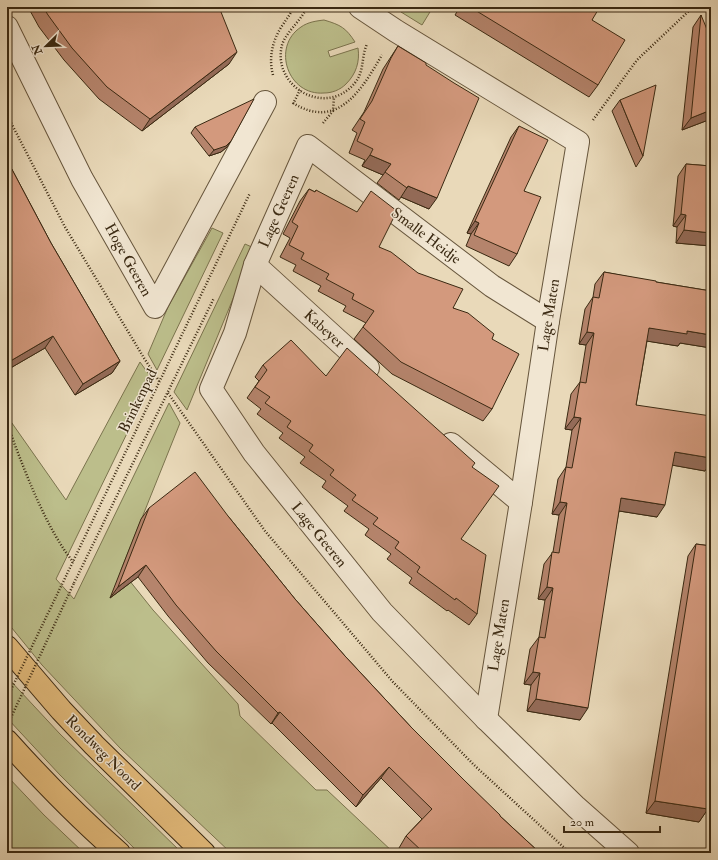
<svg xmlns="http://www.w3.org/2000/svg" width="718" height="860" viewBox="0 0 718 860" font-family="'IM FELL Double Pica',serif">
<style>
.green{fill:#bcbe8b;stroke:#7b744e}
.lines{fill:none;stroke-linecap:round;stroke-linejoin:round}
.minor-casing{stroke:#66553c;stroke-width:24}
.major-casing{stroke:#3a2912;stroke-width:24}
.path{stroke:#3a2912;stroke-width:2.5;stroke-dasharray:1 2;stroke-linecap:butt}
.minor{stroke:#f1e6d2;stroke-width:22}
.major{stroke:#e4bc7c;stroke-width:22}
.path-bridge{stroke:#3a2912;stroke-width:2.5;stroke-dasharray:1 2;stroke-linecap:butt}
.wall{fill:#b5846c;stroke:#3a2912}
.shaded-wall{fill:#946b58;stroke:#3a2912}
.building{fill:#d3997d;stroke:#3a2912}
.labels{text-anchor:middle;dominant-baseline:central;stroke-width:3;stroke-linejoin:round;paint-order:stroke}
.street-label{font-size:15px;fill:#3a2912;stroke:#f1e6d2}
</style>
<rect width="100%" height="100%" fill="#e9d9b9"/>
<filter id="stains"><feTurbulence type="fractalNoise" baseFrequency=".005" numOctaves="4"/><feColorMatrix values="0 0 0 0 .2 0 0 0 0 .09 0 0 0 0 .02 0 0 0 .5 -.17"/></filter>
<radialGradient id="worn" r=".72"><stop offset=".6" stop-color="#630" stop-opacity="0"/><stop offset="1" stop-color="#630" stop-opacity=".3"/></radialGradient>
<!-- green -->
<g class="green">
<polygon points="404,7 433,7 422,25 401,12"/>
<path d="M 324,20 C 341,25 346,28 355,42 L 328,51 L 330,57 L 358,48 C 360,62 356,74 346,84 C 340,90 332,93 324,93 C 288,96 271,47 301,27 C 308,22 316,21 324,20 Z"/>
<polygon points="212,228 223,233 157,370 148,354 168,307"/>
<polygon points="245,244 254,248 187,410 174,392"/>
<polygon points="140,362 153,380 56,579 74,599 169,403 180,423 121,570 153,610 238,704 240,716 316,790 327,790 394,853 231,853 120,748 42,665 7,622 7,416 66,500"/>
<polygon points="7,677 60,734 182,853 139,853 60,775 7,718"/>
<polygon points="7,776 44,815 84,853 7,853"/>
</g>
<g class="lines">
<defs>
<g id="minor">
<polyline points="360,7 396,31 578,142 548,321 521,502 486,719"/>
<polyline points="7,27 82,179 155,307 265,102"/>
<polyline points="255,265 368,368"/>
<polyline points="548,321 492,286 308,146 255,265 235,333 211,389 254,453 382,612 486,719 576,807 628,853"/>
<polyline points="451,444 521,502"/>
</g>
<g id="major">
<polyline points="7,647 61,710 94,745 204,853"/>
<path d="M 7,741 C 42,780 79,818 119,853"/>
</g>
</defs>
<!-- minor casing -->
<use href="#minor" class="minor-casing"/>
<!-- major casing -->
<use href="#major" class="major-casing"/>
<!-- path -->
<g class="path">
<path d="M 307,7 C 301,21 286,32 282,45 C 272,84 320,115 350,88 C 366,74 360,60 367,44"/>
<path d="M 273,75 C 268,57 273,38 284,23 C 287,18 291,14 293,7"/>
<path d="M 293,103 C 338,131 362,89 382,55"/>
<polyline points="293,104 300,90"/>
<polyline points="7,115 65,227 144,358 159,381"/>
<polyline points="593,120 637,60 693,7"/>
<polyline points="323,123 333,111 334,97"/>
<polyline points="168,393 265,531 393,682 474,765 570,853"/>
<path d="M 7,424 C 11,433 14,443 18,453 C 32,489 49,531 73,562"/>
<polyline points="67,574 250,193"/>
<polyline points="74,583 214,298"/>
</g>
<!-- minor -->
<use href="#minor" class="minor"/>
<!-- major -->
<use href="#major" class="major"/>
<!-- path-bridge -->
<g class="path-bridge">
<polyline points="7,698 67,574"/>
<polyline points="7,726 74,583"/>
</g>
</g>
<!-- wall -->
<g class="wall">
<polygon points="28,7 219,7 229,64 142,131 99,99 64,60 39,27"/>
<polygon points="460,7 594,7 592,20 598,85 589,97 455,15"/>
<polygon points="701,15 711,119 682,130 693,27"/>
<polygon points="398,46 426,65 429,209 401,197 399,200 377,183 383,175 362,166 365,160 349,153 357,133 352,130 364,112 383,69"/>
<polygon points="620,100 643,156 636,167 612,111"/>
<polygon points="519,126 524,191 517,254 509,266 466,246 471,234 467,233 511,137"/>
<polygon points="195,127 227,147 221,152 209,156 191,133"/>
<polygon points="7,160 51,243 120,361 112,373 75,395 45,348 7,370"/>
<polygon points="686,164 711,166 711,246 676,243 677,227 673,226 678,176"/>
<polygon points="309,189 315,192 316,190 379,247 492,339 492,409 483,421 392,374 354,339 366,323 343,311 346,306 318,291 321,286 293,271 296,265 280,257 290,238 283,234 300,201"/>
<polygon points="604,272 656,282 711,291 711,348 680,343 678,346 647,341 636,405 705,471 672,465 657,517 619,511 580,720 527,711 531,685 524,684 530,649 539,637 545,600 538,599 544,564 553,552 559,515 552,514 558,479 566,467 572,430 565,429 571,394 580,382 582,370 586,345 579,344 585,309 593,297 595,284"/>
<polygon points="263,365 326,376 472,467 461,539 477,614 469,625 448,610 447,611 409,583 412,578 387,559 391,554 365,535 369,529 344,511 348,506 322,487 326,481 300,463 305,457 279,438 283,433 257,414 261,409 247,398 259,381 255,377"/>
<polygon points="149,508 228,516 295,599 345,656 411,727 500,816 540,853 404,853 399,848 406,836 422,819 381,778 356,807 272,723 271,724 208,663 168,616 138,577 110,598 141,519"/>
<polygon points="696,544 711,546 711,804 699,822 646,813 688,556"/>
</g>
<!-- shaded-wall -->
<g class="shaded-wall">
<polygon points="237,52 229,64 142,131 150,119"/>
<polygon points="711,110 711,119 682,130 691,118"/>
<polygon points="231,141 227,147 221,152 209,156 214,150"/>
<polygon points="370,155 391,164 383,175 362,166"/>
<polygon points="408,186 437,198 429,209 401,197"/>
<polygon points="681,214 686,215 677,227 673,226"/>
<polygon points="475,221 479,223 471,234 467,233"/>
<polygon points="684,230 711,233 711,246 676,243"/>
<polygon points="649,328 687,331 711,335 711,348 680,343 678,346 640,340"/>
<polygon points="587,332 594,333 586,345 579,344"/>
<polygon points="53,336 45,348 7,370 7,363"/>
<polygon points="120,361 112,373 75,395 83,384"/>
<polygon points="574,417 581,418 572,430 565,429"/>
<polygon points="675,452 711,458 711,461 705,471 666,464"/>
<polygon points="621,498 665,505 657,517 613,510"/>
<polygon points="560,502 567,503 559,515 552,514"/>
<polygon points="146,565 138,577 110,598 118,587"/>
<polygon points="547,587 553,588 545,600 538,599"/>
<polygon points="533,672 540,673 531,685 524,684"/>
<polygon points="536,699 588,708 580,720 527,711"/>
<polygon points="280,712 272,723 271,724 278,713"/>
<polygon points="389,767 381,778 356,807 363,795"/>
<polygon points="710,795 711,795 711,804 708,808"/>
<polygon points="655,801 708,809 699,822 646,813"/>
</g>
<!-- building -->
<g class="building">
<polygon points="43,7 219,7 237,52 150,119 107,87 72,48 48,15"/>
<polygon points="470,7 594,7 598,10 592,20 625,40 598,85"/>
<polygon points="701,15 711,39 711,110 691,118"/>
<polygon points="398,46 426,63 426,65 454,83 479,98 437,198 408,186 407,188 385,172 391,164 370,155 373,149 357,141 365,122 360,119 372,101 391,58"/>
<polygon points="656,85 643,156 620,100"/>
<polygon points="254,99 231,141 226,146 214,150 195,127"/>
<polygon points="519,126 548,140 524,191 541,197 517,254 474,235 479,223 475,221"/>
<polygon points="7,160 51,243 120,361 83,384 53,336 7,363"/>
<polygon points="686,164 711,166 711,233 684,230 686,215 681,214"/>
<polygon points="309,189 315,192 316,190 357,212 371,191 397,211 379,247 391,252 418,273 463,289 453,308 468,313 494,334 492,339 519,354 492,409 401,362 363,327 374,311 352,299 354,294 326,279 329,274 301,259 304,253 289,245 298,226 292,222"/>
<polygon points="604,272 656,281 656,282 711,291 711,335 687,331 687,334 649,328 636,405 711,416 710,426 711,426 711,458 675,452 665,505 621,498 588,708 536,699 540,673 533,672 539,637 545,638 553,588 547,587 552,552 559,553 567,503 560,502 566,467 572,468 581,418 574,417 580,382 586,383 594,333 587,332 593,297 599,298"/>
<polygon points="291,340 326,376 347,348 475,463 472,467 499,486 461,539 486,555 477,614 456,598 455,600 417,572 420,567 395,548 399,542 373,524 378,518 352,500 356,495 330,475 334,470 309,451 313,445 287,427 291,421 265,403 270,397 255,387 267,370 263,365"/>
<polygon points="195,472 228,516 295,599 345,656 411,727 464,780 500,815 500,816 540,853 424,853 406,836 432,809 389,767 363,795 280,712 278,713 216,651 176,605 146,565 118,587 149,508"/>
<polygon points="696,544 711,546 711,795 710,795 708,809 655,801"/>
</g>
<g class="labels">
<!-- street labels -->
<g class="street-label">
<text transform="translate(279 211) rotate(-66)">Lage Geeren</text>
<text transform="translate(426 236) rotate(37)">Smalle Heidje</text>
<text transform="translate(128 260) rotate(61)">Hoge Geeren</text>
<text transform="translate(549 315) rotate(-81)">Lage Maten</text>
<text transform="translate(324 329) rotate(42)">Kabeyer</text>
<text transform="translate(138 401) rotate(-64)">Brinkenpad</text>
<text transform="translate(319 535) rotate(51)">Lage Geeren</text>
<text transform="translate(499 635) rotate(-81)">Lage Maten</text>
<text transform="translate(103 753) rotate(45)">Rondweg Noord</text>
</g>
</g>
<!-- margin -->
<rect width="718" height="860" fill="none" stroke="#e9d9b9" stroke-width="24"/>
<rect x="8" y="8" width="702" height="844" fill="none" stroke="#3a2912" stroke-width="2"/>
<rect x="12" y="12" width="694" height="836" fill="none" stroke="#3a2912"/>
<!-- north arrow -->
<g transform="translate(46 46) rotate(247)" stroke="#f1e6d2" stroke-width="3" paint-order="stroke">
<path d="M0-3L7 15L0 10L-7 15Z" fill="#3a2912"/>
<text y="-6" font-size="11" font-weight="bold" text-anchor="middle" fill="#3a2912">N</text>
</g>
<!-- scale -->
<path d="M564 826v6h96v-6" fill="none" stroke="#3a2912" stroke-width="2"/>
<text x="570" y="826" font-size="12" fill="#3a2912" stroke="#f1e6d2" stroke-width="3" paint-order="stroke">20 m</text>
<rect width="100%" height="100%" filter="url(#stains)"/>
<rect width="100%" height="100%" fill="url(#worn)"/>
</svg>
